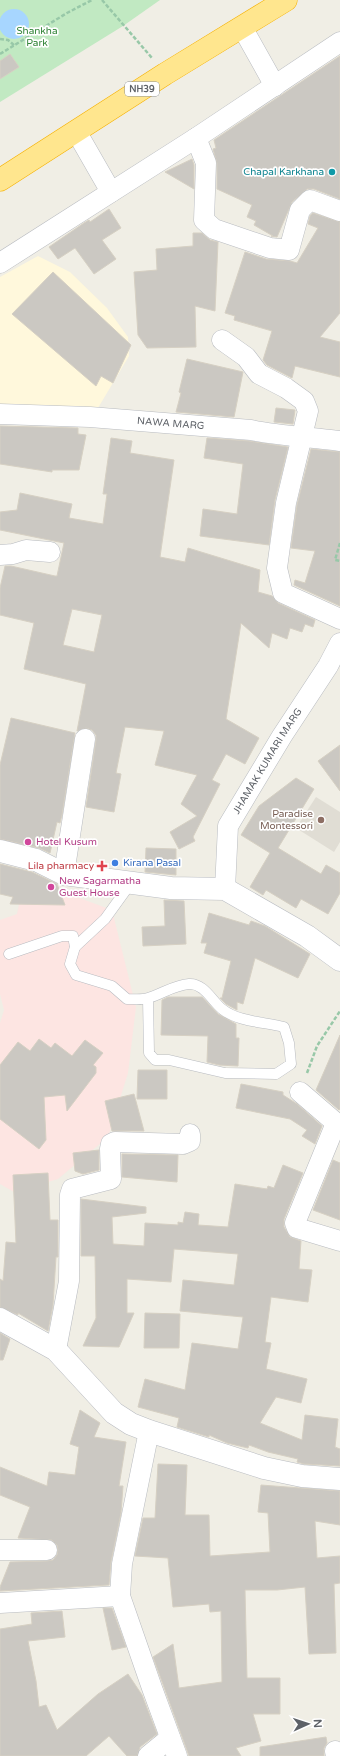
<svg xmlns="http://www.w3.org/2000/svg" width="340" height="1756" viewBox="0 0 340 1756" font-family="'Varela Round',sans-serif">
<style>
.commercial{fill:#fff8dc}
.education{fill:#e0ddd4}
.medical{fill:#fde5e2}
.green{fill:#c1e9c2}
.water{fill:#a7d6ff}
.building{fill:#cbc8c2;stroke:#d6d0c3;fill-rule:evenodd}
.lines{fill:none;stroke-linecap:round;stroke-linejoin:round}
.lane-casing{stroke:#b8bbc0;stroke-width:11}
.street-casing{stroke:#b8bbc0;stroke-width:21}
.secondary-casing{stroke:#b9bcc2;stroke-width:23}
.highway-casing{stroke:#f6b100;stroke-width:23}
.path{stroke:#98c8a8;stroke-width:2.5;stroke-dasharray:4 2;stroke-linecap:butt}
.lane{stroke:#fff;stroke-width:10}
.street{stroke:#fff;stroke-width:20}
.secondary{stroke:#fff;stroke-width:22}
.highway{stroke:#ffe68e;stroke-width:22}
.culture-dot{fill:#0f9aa8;stroke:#fff;stroke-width:1.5}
.education-dot{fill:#8d6e63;stroke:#fff;stroke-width:1.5}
.hotel-dot{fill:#d1479c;stroke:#fff;stroke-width:1.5}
.shop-dot{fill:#3f7fe0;stroke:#fff;stroke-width:1.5}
.health-dot{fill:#e0444e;stroke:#fff;stroke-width:1.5}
.labels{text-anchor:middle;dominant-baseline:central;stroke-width:3.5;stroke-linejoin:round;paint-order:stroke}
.shield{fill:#fff;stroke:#8e9095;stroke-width:1}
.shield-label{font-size:9px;font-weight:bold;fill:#5d6167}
.park-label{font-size:10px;fill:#308336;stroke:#fff}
.culture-label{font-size:10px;fill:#0d838f;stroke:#fff;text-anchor:end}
.street-label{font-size:10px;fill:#5d6167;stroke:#fff}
.education-label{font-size:10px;fill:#785e54;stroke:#fff;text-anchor:end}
.hotel-label{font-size:10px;fill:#b23c85;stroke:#fff;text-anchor:start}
.shop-label{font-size:10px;fill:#366cbe;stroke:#fff;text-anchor:start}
.health-label{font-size:10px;fill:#be3a42;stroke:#fff;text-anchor:end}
</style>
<rect width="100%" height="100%" fill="#f0eee5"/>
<!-- commercial -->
<polygon class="commercial" points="38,256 70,272 107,308 128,337 129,356 95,413 0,408 0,277"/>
<!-- education -->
<polygon class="education" points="316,797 340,812 340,842 334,852 296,828"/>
<!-- medical -->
<polygon class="medical" points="25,878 112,910 136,1007 128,1073 108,1137 58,1179 14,1192 0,1184 0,1023 4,1010 0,994 0,920 17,914"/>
<!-- green -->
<polygon class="green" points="0,0 160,0 123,26 0,102"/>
<!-- water -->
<circle class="water" cx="14" cy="24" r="15"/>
<!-- building -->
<g class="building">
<polygon points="10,54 19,67 0,79 0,61"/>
<polygon points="340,56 340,199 314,189 307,189 292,202 277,237 271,236 273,236 254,225 256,221 247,217 252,205 217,189 217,163 213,149 216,148 214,140"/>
<polygon points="192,159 194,165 194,189 165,172"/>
<polygon points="109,209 121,228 102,240 116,259 94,274 75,248 58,259 49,247 84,223 89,220 90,222"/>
<polygon points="313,213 340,222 340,313 320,337 340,342 340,377 295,366 292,378 267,365 263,360 272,331 234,320 235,316 225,313 245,252 266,259 290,261 297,263 318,228 308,224 310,216"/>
<polygon points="193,233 202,233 210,240 218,242 215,311 195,306 196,347 147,348 138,335 134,272 157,270 156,249 193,246"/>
<polygon points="53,272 131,345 113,383 101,376 96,386 12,314"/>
<polygon points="187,359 243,372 234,417 176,412 181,393 179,392"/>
<polygon points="276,408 295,410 293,424 274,422"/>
<polygon points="0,426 78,428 78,434 86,435 79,470 52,470 52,472 0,464"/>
<path d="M 111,438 L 132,441 L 130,453 L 174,460 L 160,557 L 185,562 L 188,548 L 260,570 L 258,592 L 272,596 L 278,603 L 315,620 L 313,627 L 305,624 L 302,632 L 290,628 L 287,639 L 272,633 L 269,648 L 241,623 L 226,719 L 259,738 L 245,764 L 226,754 L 212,780 L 220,784 L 193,837 L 195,841 L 179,849 L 170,832 L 197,816 L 181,804 L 197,775 L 155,765 L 164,731 L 125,727 L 116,773 L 121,774 L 114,812 L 86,807 L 96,740 L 96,735 L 92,730 L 86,728 L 77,731 L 86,684 L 24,669 L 34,623 L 0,615 L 0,588 L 5,566 L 11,566 L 55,576 L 57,576 L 64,543 L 0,530 L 0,512 L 17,510 L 20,493 L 72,504 L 69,518 L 103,524 L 107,494 L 103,494 ZM 72,609 L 102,615 L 94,652 L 63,645 Z"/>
<polygon points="207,438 249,441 288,447 275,500 269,545 200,536 203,509 237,514 243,464 204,458"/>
<polygon points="311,449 340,452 340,606 294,585 295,580 305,583 315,551 291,548 297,505"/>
<polygon points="11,718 75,733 62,815 60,823 57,822 50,853 39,848 0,839 0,765"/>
<polygon points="340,745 340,791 318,761"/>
<polygon points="296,778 314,789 278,848 321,874 326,865 340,873 340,893 328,914 301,899 296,908 266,890 263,895 250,887 270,853 241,835 259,806"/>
<polygon points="146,848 176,849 176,875 145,872"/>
<polygon points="0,864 32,872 57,884 65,905 10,904 13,897 0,894"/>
<polygon points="164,900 184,901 186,944 143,946 142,927 165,926"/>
<polygon points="209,913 249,925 251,921 265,926 310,954 298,978 255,958 243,1004 237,1002 237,1010 226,1004 220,998 222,998 231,961 204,953 207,943 201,943"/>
<polygon points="168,997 202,997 218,1014 236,1024 236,1038 239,1038 238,1066 219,1065 207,1062 208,1036 161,1035 162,1000"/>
<polygon points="340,1035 340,1109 339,1110 316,1090"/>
<polygon points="39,1039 51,1048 55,1043 72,1056 85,1040 103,1053 93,1065 96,1067 96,1073 67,1111 65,1095 44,1097 46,1140 39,1149 0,1119 0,1065 18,1042 30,1051"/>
<polygon points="138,1070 167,1070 167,1099 137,1099"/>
<polygon points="241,1084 283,1092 283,1095 297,1104 322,1126 315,1144 302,1136 307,1130 290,1119 236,1108"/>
<polygon points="134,1094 144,1131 112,1131 105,1101"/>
<polygon points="99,1150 99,1170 83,1174 75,1171 73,1153"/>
<polygon points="122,1154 178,1155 177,1182 122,1177"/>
<polygon points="333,1160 340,1163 340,1220 313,1210"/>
<polygon points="283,1165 303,1173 284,1219 284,1227 290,1237 301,1241 299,1269 312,1270 308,1302 271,1297 265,1342 271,1343 266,1369 307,1379 301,1403 276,1397 260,1423 302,1440 305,1415 338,1419 335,1447 340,1449 340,1466 304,1464 297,1462 298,1459 268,1452 249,1445 248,1448 227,1443 209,1435 209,1437 177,1427 179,1418 138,1407 145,1379 185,1390 192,1343 238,1349 243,1317 180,1311 183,1280 234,1285 238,1254 174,1249 171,1282 127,1279 127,1313 134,1313 119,1347 83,1346 96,1318 95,1256 81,1256 81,1199 146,1207 146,1213 112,1217 113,1244 144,1246 145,1223 178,1225 178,1222 183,1223 185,1212 199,1214 198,1225 228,1227 235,1184 267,1189 268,1186 274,1188"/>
<polygon points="48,1173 50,1220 58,1220 58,1257 56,1257 53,1305 48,1331 18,1313 18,1315 0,1307 0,1279 3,1281 6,1242 16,1243 13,1175"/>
<polygon points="145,1313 180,1314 179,1348 144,1348"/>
<polygon points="0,1333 10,1339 3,1360 0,1360"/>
<polygon points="80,1410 100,1423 94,1437 126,1442 119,1486 123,1486 121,1513 111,1562 109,1585 0,1591 0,1587 10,1562 47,1561 53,1560 57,1555 58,1550 57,1545 52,1540 18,1538 30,1507 0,1495 0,1467 47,1486 49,1472 75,1475 79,1447 70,1444"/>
<polygon points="158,1464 187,1465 185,1515 209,1515 210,1556 270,1552 268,1513 258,1512 261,1485 340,1491 340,1525 315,1521 317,1558 340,1556 340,1583 334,1584 336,1653 309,1654 305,1587 277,1590 245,1590 247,1678 280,1678 280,1714 253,1714 261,1741 236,1748 241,1756 189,1756 153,1657 173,1644 179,1688 222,1682 221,1611 210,1612 209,1604 173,1607 168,1558 135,1556 143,1518 155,1518"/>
<polygon points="103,1608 112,1608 126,1647 112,1650"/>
<polygon points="62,1611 65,1637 28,1641 36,1681 39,1707 46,1705 57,1730 98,1694 128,1674 142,1695 157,1734 140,1747 137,1756 127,1756 109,1736 86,1756 0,1756 0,1629 32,1624 31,1613"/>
<polygon points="326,1737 327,1743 324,1748 324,1756 260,1756 260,1747"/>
</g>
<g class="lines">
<defs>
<g id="lane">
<polyline points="75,947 105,919 131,883"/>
<path d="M 9,954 L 62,936 L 73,936 L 75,947 L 70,964 L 76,975 L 112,986 L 127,999 C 134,999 142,1000 148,998 C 162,994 174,985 189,984 C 204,983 212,1001 222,1009 C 238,1022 265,1022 284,1027 L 289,1043 L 291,1064 L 276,1074 L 225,1073 L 169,1060 L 155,1060 L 149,1053 L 148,998"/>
</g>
<g id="street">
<polyline points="242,27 275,86"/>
<polyline points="76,131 111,192"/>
<polyline points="196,138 206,163 204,220 214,229 270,248 289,250 300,210 310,200 340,211"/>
<polyline points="0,263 196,138 340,42"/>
<polyline points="222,340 246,357 259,374 286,388 304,401 308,411 286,503 277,568 283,593 340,619"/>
<path id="s1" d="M 0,414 L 90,417 L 251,430 C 280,436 310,437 340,441"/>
<polyline points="0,555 13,554 26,550 50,552"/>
<polyline points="64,874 85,739"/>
<path id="s2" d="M 225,889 L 228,826 L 282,736 L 328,666 L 340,643"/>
<polyline points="300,1092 336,1123 295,1223 297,1228 340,1241"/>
<polyline points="56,1350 69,1281 70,1195 72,1189 111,1179 110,1149 111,1144 115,1142 183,1144 190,1141 190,1134"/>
<polyline points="149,1431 122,1564 120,1596 152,1688 177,1756"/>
<polyline points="0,1550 47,1550"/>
<polyline points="0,1603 120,1596"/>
<polyline points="335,1751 336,1756"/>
<polyline points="148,1756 170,1738"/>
</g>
<g id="secondary">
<polyline points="0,851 36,860 64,874 171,888 225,889 307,936 340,960"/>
<polyline points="0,1319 56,1350 114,1413 131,1424 149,1431 264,1468 302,1476 340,1479"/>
</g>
<polyline id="highway" points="0,180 165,74 286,0"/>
</defs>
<!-- lane casing -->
<use href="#lane" class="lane-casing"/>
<!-- street casing -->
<use href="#street" class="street-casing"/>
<!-- secondary casing -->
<use href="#secondary" class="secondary-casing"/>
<!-- highway casing -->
<use href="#highway" class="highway-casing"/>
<!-- path -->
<g class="path">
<polyline points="102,0 152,58"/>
<polyline points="0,39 8,40 15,46"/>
<polyline points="0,54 67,13 92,0"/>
<polyline points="340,543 335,560 340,561"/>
<polyline points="307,1073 317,1046 340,1011"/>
</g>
<!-- lane -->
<use href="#lane" class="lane"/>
<!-- street -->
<use href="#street" class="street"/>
<!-- secondary -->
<use href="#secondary" class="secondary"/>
<!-- highway -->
<use href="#highway" class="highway"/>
</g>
<!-- markers -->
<circle class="culture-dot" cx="332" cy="172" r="4"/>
<circle class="education-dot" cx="321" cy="820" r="4"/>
<g class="hotel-dot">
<circle cx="28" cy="842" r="4"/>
<circle cx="51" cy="887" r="4"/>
</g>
<circle class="shop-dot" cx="115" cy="863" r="4"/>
<path class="health-dot" d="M100 860h4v4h4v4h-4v4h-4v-4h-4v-4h4z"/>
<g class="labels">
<!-- shield labels -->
<rect class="shield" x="125" y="82" width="34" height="14" rx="3"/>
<g class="shield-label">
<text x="142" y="89">NH39</text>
</g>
<!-- park labels -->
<g class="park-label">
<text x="37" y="31">Shankha<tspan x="37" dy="12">Park</tspan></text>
</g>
<!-- culture labels -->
<g class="culture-label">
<text x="324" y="172">Chapal Karkhana</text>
</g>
<!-- street labels -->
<g class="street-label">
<text stroke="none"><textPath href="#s1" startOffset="171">NAWA MARG</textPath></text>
<text stroke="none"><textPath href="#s2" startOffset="139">JHAMAK KUMARI MARG</textPath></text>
</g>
<!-- education labels -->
<g class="education-label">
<text x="313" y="814">Paradise<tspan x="313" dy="12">Montessori</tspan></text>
</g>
<!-- hotel labels -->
<g class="hotel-label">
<text x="36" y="842">Hotel Kusum</text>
<text x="59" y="881">New Sagarmatha<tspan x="59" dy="12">Guest House</tspan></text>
</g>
<!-- shop labels -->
<g class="shop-label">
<text x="123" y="863">Kirana Pasal</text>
</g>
<!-- health labels -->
<g class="health-label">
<text x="94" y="866">Lila pharmacy</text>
</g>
</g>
<!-- north arrow -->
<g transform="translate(308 1724) rotate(87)" stroke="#ffffff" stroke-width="3" paint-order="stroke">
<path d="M0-3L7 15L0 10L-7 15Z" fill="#5d6167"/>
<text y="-6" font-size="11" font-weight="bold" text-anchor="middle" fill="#5d6167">N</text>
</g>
</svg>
